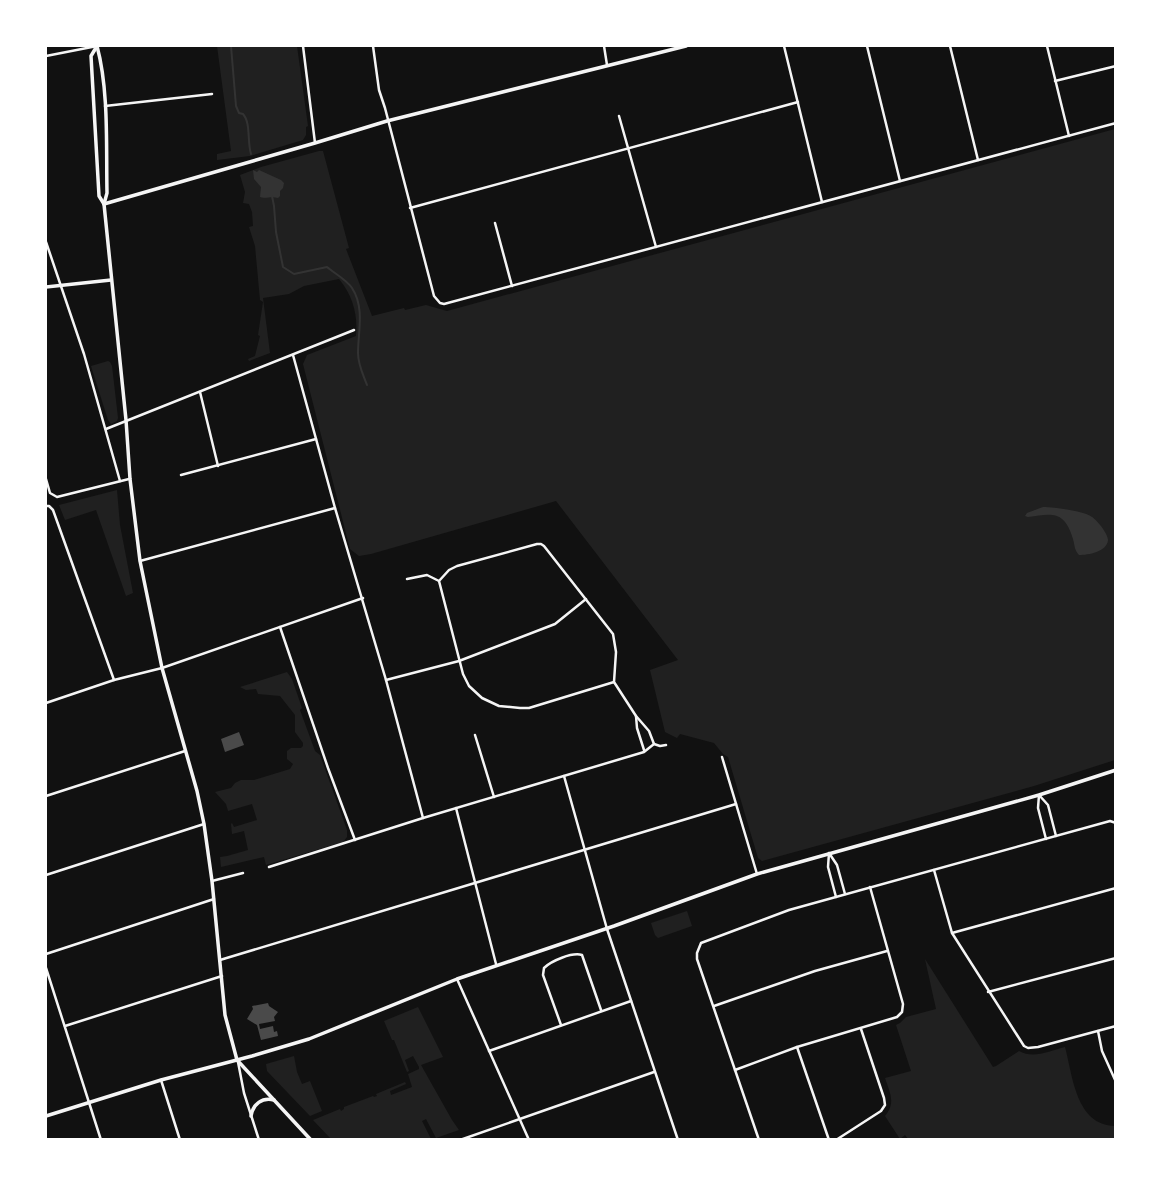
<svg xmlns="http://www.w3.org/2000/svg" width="1161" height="1185" viewBox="0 0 1161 1185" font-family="'Fira Sans Condensed',sans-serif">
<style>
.green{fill:#202020}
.water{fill:#333}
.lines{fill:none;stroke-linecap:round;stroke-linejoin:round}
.stream{stroke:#333;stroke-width:2}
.building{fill:#4a4a4a}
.minor{stroke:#f5f5f5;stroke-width:2.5}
.tertiary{stroke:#f5f5f5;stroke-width:3.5}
</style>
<rect width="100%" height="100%" fill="#111"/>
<!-- green -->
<g class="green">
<polygon points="217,46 297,46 308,126 306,127 306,135 303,140 250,156 217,160 217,154 231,151"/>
<path d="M 1115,129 L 1115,760 L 1034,786 L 762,861 L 758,858 L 728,757 L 723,754 L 714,743 L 680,734 L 677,738 L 665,732 L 650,670 L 678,660 L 556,501 L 371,554 L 359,556 L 350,549 L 303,364 L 307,355 L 356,336 C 358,315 353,296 339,279 L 304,286 L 289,294 L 263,298 L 270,353 L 249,361 L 248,359 L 255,356 L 260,336 L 258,335 L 263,302 L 260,300 L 255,246 L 249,227 L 253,226 L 252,212 L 249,204 L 243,203 L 245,192 L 240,175 L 261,167 L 319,151 L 323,151 L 349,248 L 346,249 L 372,316 L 404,308 L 405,310 L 426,305 L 447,311 Z"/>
<polygon points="108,361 110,362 112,366 118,418 117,421 111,424 108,420 91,366"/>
<polygon points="117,490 120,525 133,593 126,596 96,510 65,520 59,505"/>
<polygon points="287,672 292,679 302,708 300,710 315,751 320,755 347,830 347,837 343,842 266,865 264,857 221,867 220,857 227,856 248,850 244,831 232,834 231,824 232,823 234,827 257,820 252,804 228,811 226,804 215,792 231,788 235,783 241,780 254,780 290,769 293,764 287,759 287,751 291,748 301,748 303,746 303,743 295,732 295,715 280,696 258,694 256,689 246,690 240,687"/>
<polygon points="687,911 692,926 658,938 655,935 651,923"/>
<path d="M 925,959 L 993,1067 L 996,1066 L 1019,1051 C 1033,1059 1050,1051 1065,1047 C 1073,1077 1076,1125 1115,1126 L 1115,1139 L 909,1140 L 905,1135 L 900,1139 L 885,1116 C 896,1103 890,1093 885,1078 L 911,1071 L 896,1025 L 900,1023 L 906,1017 L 936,1009 Z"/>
<polygon points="418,1007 443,1057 421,1065 452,1120 459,1130 436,1138 426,1119 422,1121 431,1139 331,1139 313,1120 340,1109 341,1111 344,1109 344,1107 373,1096 374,1097 377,1096 376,1094 405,1082 406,1084 390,1091 391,1095 412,1087 408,1074 419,1069 419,1067 413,1056 405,1060 409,1071 407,1072 394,1040 392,1040 384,1021"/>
<polygon points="294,1056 297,1072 302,1084 310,1081 322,1111 310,1116 267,1071 266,1064"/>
</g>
<!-- water -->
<g class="water">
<path d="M 253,170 L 257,172 L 259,170 L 281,180 L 284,183 L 283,188 L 280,191 L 280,196 L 278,198 C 272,196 264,199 260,197 L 261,187 L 254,179 Z"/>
<path d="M 1043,507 C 1053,507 1085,511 1092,517 C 1098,521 1108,534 1108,540 C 1107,552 1088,555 1079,555 C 1074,549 1075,546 1073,539 C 1065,511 1053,513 1028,517 L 1025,516 L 1027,513 Z"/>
</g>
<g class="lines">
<!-- stream -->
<g class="stream">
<path d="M 231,46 L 236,106 L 239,113 L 243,114 C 251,123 247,141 251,154"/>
<path d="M 272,196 L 274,206 L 276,232 L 283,267 L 294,274 L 327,267 C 334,273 347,280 352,288 C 365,308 358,332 358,353 C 358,365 363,374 367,385"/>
</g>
</g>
<!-- building -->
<g class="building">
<polygon points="239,732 244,745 225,752 221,739"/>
<polygon points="268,1003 269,1006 278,1012 274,1017 275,1021 259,1024 260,1029 273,1026 274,1032 277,1031 278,1036 261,1040 257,1025 247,1019 253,1009 252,1006"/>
</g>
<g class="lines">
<!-- minor -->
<g class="minor">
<polyline points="303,46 315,143"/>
<polyline points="373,46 379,90 385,108 434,296 440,303 444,304 1116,123"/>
<polyline points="604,46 607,65"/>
<polyline points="784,46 822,202"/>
<polyline points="867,46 900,181"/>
<polyline points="950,46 978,160"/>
<polyline points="1047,46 1069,136"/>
<polyline points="46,56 97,46"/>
<polyline points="1055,81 1116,66"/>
<polyline points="105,106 212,94"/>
<polyline points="619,116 656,247"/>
<polyline points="410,208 798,102"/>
<polyline points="495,223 512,286"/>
<polyline points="46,242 84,354 120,481"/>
<polyline points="293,355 335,508 386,680 423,818"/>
<polyline points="200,392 218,466"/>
<polyline points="106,429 354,330"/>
<polyline points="181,475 316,439"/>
<polyline points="46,479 50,493 57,497 129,479"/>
<polyline points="46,506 49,506 53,510 114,680"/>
<polyline points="140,561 335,508"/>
<polyline points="407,579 427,575 439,581"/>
<polyline points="280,627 328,768 355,840"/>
<polyline points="386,680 459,661 555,624 586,599"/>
<polyline points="614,682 529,708 520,708 499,706 482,698 469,686 463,674 439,581 449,570 457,566 537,544 541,544 544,546 613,634 616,652 614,682 636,716 649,731 654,744"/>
<polyline points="46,703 114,680 162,668 363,598"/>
<polyline points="636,716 637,728 644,750"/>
<polyline points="475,735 494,797"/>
<polyline points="722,757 757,874"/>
<polyline points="564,776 607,929 678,1140"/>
<polyline points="1039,795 1048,805 1056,836"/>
<polyline points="1039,795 1038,808 1046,839"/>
<polyline points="46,796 185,751"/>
<polyline points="456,808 496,964"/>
<polyline points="829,853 828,867 836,897"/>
<polyline points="829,853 837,865 845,894"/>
<polyline points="269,867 423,818 644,752 654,744 660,746 666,745"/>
<polyline points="934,870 952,933 1024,1046 1028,1048 1038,1047 1116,1026"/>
<polyline points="46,875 204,824"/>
<polyline points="212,881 243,873"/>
<polyline points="952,933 1116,888"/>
<polyline points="46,954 214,899"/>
<polyline points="220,960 736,804"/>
<polyline points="46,968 101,1140"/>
<polyline points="457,979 529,1140"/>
<polyline points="988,992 1116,958"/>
<polyline points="714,1006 815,971 887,951"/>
<path d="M 561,1025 L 543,975 L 544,968 C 551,961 572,952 582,955 L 601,1010"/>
<polyline points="65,1026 222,976"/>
<polyline points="1098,1031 1102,1051 1116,1082"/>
<polyline points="797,1047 829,1140"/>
<polyline points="489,1051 631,1001"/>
<polyline points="238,1062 244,1093 259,1140"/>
<polyline points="735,1070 797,1047 897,1017 902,1012 903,1004 870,887"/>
<polyline points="161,1080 180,1140"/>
<polyline points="460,1140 654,1072"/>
<polyline points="759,1140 697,959 697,953 701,943 789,910 1110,821 1116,823"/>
<polyline points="836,1140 881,1111 885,1105 884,1098 861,1029"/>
</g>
<!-- tertiary -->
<g class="tertiary">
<path d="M 97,46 C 109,91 106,145 107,193 L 104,204 L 126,420 L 130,479 L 140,561 L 162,668 L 197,791 L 204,824 L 212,881 L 225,1015 L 237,1060 L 311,1140"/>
<polyline points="97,46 91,56 99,196 104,204"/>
<polyline points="104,204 315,143 387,121 686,46"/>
<polyline points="46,287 111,280"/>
<polyline points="46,1116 161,1080 252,1056 309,1039 457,979 614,926 757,874 1039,795 1116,770"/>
<path d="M 251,1116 C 253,1104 262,1097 274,1100"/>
</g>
</g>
<!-- border -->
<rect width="1161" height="1185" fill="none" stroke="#ffffff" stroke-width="94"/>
</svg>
